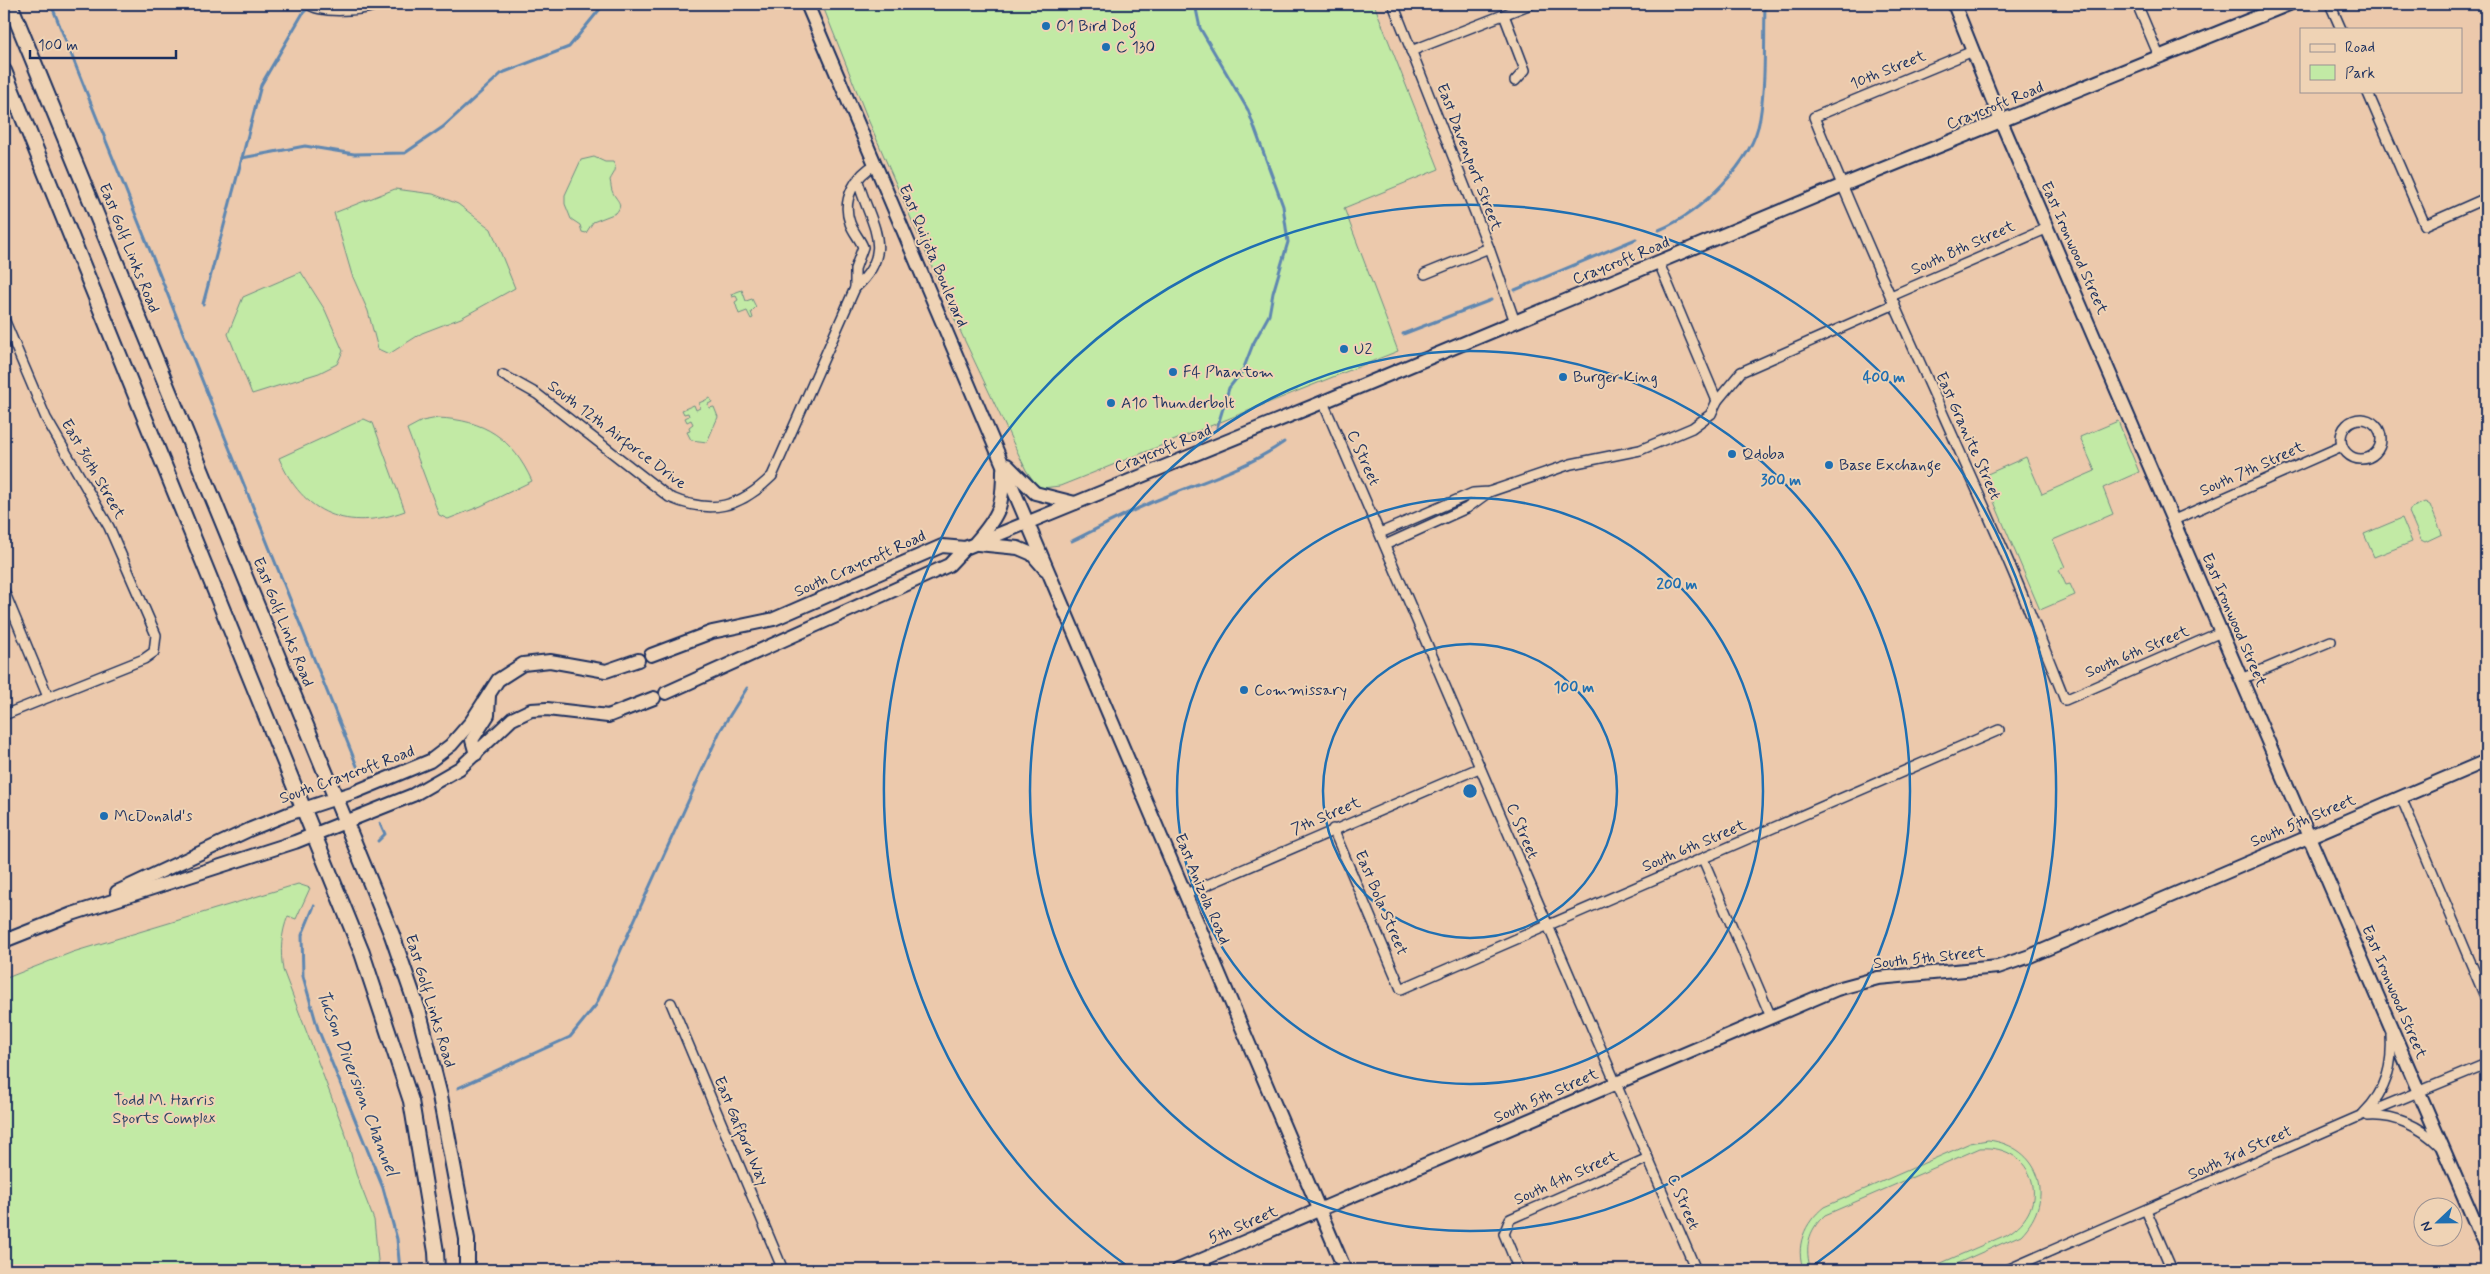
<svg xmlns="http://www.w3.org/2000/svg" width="2490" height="1274" viewBox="0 0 2490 1274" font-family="Mynerve,sans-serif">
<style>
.green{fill:#c2eaa5;stroke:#6e8c82}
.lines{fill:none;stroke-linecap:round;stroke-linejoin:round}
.stream{stroke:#5f87b1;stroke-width:3}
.street-casing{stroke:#1b2f5e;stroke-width:12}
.secondary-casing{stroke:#1b2f5e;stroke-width:16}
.primary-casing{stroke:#1b2f5e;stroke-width:18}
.street{stroke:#efd3b5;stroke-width:9}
.secondary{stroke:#efd3b5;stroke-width:12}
.primary{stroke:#efd3b5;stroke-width:14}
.ring{fill:none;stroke:#1f6fb2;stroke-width:2.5}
.poi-dot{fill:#1f6fb2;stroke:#efd3b5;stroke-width:2}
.labels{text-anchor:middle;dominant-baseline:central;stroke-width:4;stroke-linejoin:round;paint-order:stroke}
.poi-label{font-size:16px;fill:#1b2f5e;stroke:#efd3b5;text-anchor:start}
.street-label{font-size:16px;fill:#1b2f5e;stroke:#efd3b5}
.park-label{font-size:16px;fill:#2c4265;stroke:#efd3b5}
.water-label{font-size:18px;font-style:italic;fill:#2c4573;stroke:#efd3b5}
.centre{fill:#1f6fb2;stroke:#efd3b5;stroke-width:2.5}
.ring-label{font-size:15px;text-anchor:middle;font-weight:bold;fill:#1f6fb2;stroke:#efd3b5;stroke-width:4;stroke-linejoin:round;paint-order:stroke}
</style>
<rect width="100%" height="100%" fill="#ecc9ac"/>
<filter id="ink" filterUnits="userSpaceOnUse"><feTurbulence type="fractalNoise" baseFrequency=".02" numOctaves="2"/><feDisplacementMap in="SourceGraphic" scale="10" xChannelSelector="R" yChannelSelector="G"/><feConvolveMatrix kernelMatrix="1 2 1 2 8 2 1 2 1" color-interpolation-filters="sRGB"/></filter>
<g filter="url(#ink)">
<!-- green -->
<g class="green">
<polygon points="822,4 1374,4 1439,169 1344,208 1398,351 1060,486 1042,488 1035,483 1026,470 955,320 867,117"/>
<path d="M 594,157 L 605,162 L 613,162 C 618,170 614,172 610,180 C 611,184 611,190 613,193 C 617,201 624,204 616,213 L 593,222 L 586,233 L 582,232 L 580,225 L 571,219 L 565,204 L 565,195 L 581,160 Z"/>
<polygon points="395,189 433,194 458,204 491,229 515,288 461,318 422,333 389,354 378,349 368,311 352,275 334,213"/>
<polygon points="301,272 325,310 343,351 337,364 319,373 252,394 228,334 243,297"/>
<polygon points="742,290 746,301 752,299 756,307 751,312 753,318 751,319 747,311 739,314 735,302 738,300 736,296 732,297 731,294"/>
<polygon points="710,398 712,402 708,404 709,408 714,407 718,417 707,442 691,440 687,432 690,431 689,427 693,424 691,420 687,422 685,418 689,416 688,413 684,414 682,410 694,405 696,410 700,408 699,403"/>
<path d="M 438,418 C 485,420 512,438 532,481 L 481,506 L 448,519 L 439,515 L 407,429 L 422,421 Z"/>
<path d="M 364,419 L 373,423 L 405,511 C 348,532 303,515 279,458 Z"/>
<polygon points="2118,421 2139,472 2103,488 2113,514 2053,540 2065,567 2059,570 2066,585 2070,584 2075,595 2040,610 1983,476 2026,457 2042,494 2095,471 2080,437"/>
<polygon points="2425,502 2430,505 2442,534 2425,542 2421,540 2409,512 2411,508"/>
<polygon points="2402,518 2412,542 2374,557 2364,534"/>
<path d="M 298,884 L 310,888 L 296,919 L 288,916 C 281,933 280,952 283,970 L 347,1138 L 356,1174 L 374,1220 L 379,1270 L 4,1270 L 4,979 L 73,952 Z"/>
<path d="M 1988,1140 C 2040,1146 2057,1198 2021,1235 L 1942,1270 L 1925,1270 L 2006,1235 C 2054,1208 2035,1144 1980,1148 L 1825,1215 C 1808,1230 1804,1249 1811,1270 L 1804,1270 C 1794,1247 1805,1222 1824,1207 L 1970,1143 Z"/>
</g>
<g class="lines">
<!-- stream -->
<g class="stream">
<polyline points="51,4 357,766"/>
<polyline points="1195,4 1200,28 1248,110 1283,206 1288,242 1273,293 1269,315 1253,344 1243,370 1229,388 1217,428"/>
<polyline points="242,158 261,85 303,13 309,7"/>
<path d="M 1659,230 C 1700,213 1753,163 1760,118 C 1766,81 1764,41 1765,4"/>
<polyline points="1515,290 1636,239"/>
<polyline points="203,304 242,158 305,146 354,154 405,153 443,127 502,73 569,47 604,4"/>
<polyline points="1403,334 1491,300"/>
<path d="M 1072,541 C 1097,529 1122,515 1148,504 C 1193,484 1243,471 1284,442"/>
<polyline points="378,841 385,834 380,823"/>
<polyline points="314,906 302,935 303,976 318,1029 383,1188 397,1239 400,1270"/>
<polyline points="458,1088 570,1037 596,1005 720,731 747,688"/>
</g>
<defs>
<g id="street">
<path d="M 308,4 C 321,14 365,11 379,4"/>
<polyline points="1393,4 1489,248 1515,322"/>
<polyline points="2137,4 2159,56"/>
<polyline points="2330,4 2341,29"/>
<polyline points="1504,15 1525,70 1515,81"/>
<polyline points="1411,51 1531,4"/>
<path d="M 1973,51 L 1814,117 C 1873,263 1940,405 2003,549 C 2025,599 2045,650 2065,700 L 2221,632"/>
<polyline points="2367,91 2425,225 2486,198"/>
<path d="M 858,181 C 870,225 897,250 855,288 L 855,269 L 863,247 C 860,239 853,232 850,223 C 841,199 856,175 876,164"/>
<polyline points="1659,263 1717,401"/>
<polyline points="1425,274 1489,248"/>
<polyline points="1891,296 2048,228"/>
<polyline points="4,319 46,418 109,527 156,635 154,652 144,659 4,715"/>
<path d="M 503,375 L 537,394 L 669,497 C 711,515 740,508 772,476 L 855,288"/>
<polyline points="1323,402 1696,1270"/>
<circle cx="2361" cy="439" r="20"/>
<polyline points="2174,520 2342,446"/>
<polyline points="1380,533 1473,493 1489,492 1571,464 1640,450 1692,428 1711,414 1717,401 1741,372 1895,304"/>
<polyline points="1385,545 1467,508 1489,492"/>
<polyline points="4,591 48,697"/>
<polyline points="2241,679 2331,641"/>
<polyline points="2401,797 2486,999"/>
<polyline points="1333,829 1401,989 1999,730"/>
<polyline points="1703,859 1771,1017"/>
<polyline points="1186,894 1479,768"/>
<polyline points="671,1003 783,1270"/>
<path d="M 2364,1113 C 2387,1090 2393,1065 2391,1034"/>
<path d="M 2368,1116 C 2394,1114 2420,1126 2439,1145"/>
<polyline points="2146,1210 2172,1270"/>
<polyline points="1519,1270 1504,1234 1510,1219 1648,1158"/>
<polyline points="2007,1270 2360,1116 2486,1064"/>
</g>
<g id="secondary">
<polyline points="807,4 1345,1270"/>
<polyline points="1954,4 2001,121 2486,1248"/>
<polyline points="1007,465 1035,493 1075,503"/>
<path d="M 976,542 C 1000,514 1003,506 1003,470"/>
<polyline points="978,544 1018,548 1032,554 1045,569"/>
<polyline points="651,655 712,632 774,619 942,546 965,548"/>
<polyline points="666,693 949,565 965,548 1323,402 1843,185 2289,4"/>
<polyline points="476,754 472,740 488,715 489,695"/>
<polyline points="117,892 251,829 288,814 355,792 430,761 451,745 471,722 498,680 523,664 550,661 606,671 638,660"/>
<polyline points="4,941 72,914 295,842 413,795 460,768 512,719 531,710 547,709 608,716 654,698"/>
<polyline points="1178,1270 1837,989 1878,978 1998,967 2030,956 2486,761"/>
</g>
<g id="primary">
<polyline points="10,4 392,935 419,1013 440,1096 467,1239 467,1270"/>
<polyline points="4,71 362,953 411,1101 436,1252 437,1270"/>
</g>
</defs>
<!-- street casing -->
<use href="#street" class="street-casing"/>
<!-- secondary casing -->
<use href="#secondary" class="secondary-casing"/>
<!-- primary casing -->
<use href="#primary" class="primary-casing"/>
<!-- street -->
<use href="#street" class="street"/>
<!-- secondary -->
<use href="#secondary" class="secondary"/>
<!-- primary -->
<use href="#primary" class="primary"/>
</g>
</g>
<!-- distance rings -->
<g class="ring">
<circle cx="1470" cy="791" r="147"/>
<circle cx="1470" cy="791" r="293"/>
<circle cx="1470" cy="791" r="440"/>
<path d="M1130 1268A586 586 0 1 1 1810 1268"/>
</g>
<!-- markers -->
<g class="poi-dot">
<circle cx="1046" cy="26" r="5"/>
<circle cx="1106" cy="47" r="5"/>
<circle cx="1344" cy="349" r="5"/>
<circle cx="1173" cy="372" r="5"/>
<circle cx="1563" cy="377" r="5"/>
<circle cx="1111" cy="403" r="5"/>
<circle cx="1732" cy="454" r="5"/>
<circle cx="1829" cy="465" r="5"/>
<circle cx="1244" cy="690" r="5"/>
<circle cx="104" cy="816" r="5"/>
</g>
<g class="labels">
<!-- poi labels -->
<g class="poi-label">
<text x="1056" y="26">O1 Bird Dog</text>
<text x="1116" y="47">C 130</text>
<text x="1354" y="349">U2</text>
<text x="1183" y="372">F4 Phantom</text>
<text x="1573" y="377">Burger King</text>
<text x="1121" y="403">A10 Thunderbolt</text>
<text x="1742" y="454">Qdoba</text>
<text x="1839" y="465">Base Exchange</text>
<text x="1254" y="690">Commissary</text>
<text x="114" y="816">McDonald's</text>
</g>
<!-- street labels -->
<g class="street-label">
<text transform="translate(1888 70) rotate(-22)">10th Street</text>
<text transform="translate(1995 106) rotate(-22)">Craycroft Road</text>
<text transform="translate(1469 157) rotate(69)">East Davenport Street</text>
<text transform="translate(129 248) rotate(68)">East Golf Links Road</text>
<text transform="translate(1963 248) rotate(-24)">South 8th Street</text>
<text transform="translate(2074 248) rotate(66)">East Ironwood Street</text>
<text transform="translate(933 256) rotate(67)">East Quijota Boulevard</text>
<text transform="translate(1621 261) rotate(-22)">Craycroft Road</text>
<text transform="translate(617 435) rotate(37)">South 12th Airforce Drive</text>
<text transform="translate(1968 436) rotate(66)">East Granite Street</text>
<text transform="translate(1163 449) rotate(-22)">Craycroft Road</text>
<text transform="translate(1363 458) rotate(66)">C Street</text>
<text transform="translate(93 469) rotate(60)">East 36th Street</text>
<text transform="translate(2252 469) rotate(-24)">South 7th Street</text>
<text transform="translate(860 564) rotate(-24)">South Craycroft Road</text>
<text transform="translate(2234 620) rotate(67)">East Ironwood Street</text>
<text transform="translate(283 622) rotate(68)">East Golf Links Road</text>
<text transform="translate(2137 652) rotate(-23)">South 6th Street</text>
<text transform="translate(347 775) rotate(-20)">South Craycroft Road</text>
<text transform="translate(1326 816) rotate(-23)">7th Street</text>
<text transform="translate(2303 821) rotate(-23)">South 5th Street</text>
<text transform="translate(1522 831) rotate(67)">C Street</text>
<text transform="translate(1694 846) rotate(-23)">South 6th Street</text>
<text transform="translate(1202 889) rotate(67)">East Anizola Road</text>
<text transform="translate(1381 903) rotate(67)">East Bola Street</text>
<text transform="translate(1929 958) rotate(-6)">South 5th Street</text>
<text transform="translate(2394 992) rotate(67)">East Ironwood Street</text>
<text transform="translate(430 1001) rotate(73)">East Golf Links Road</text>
<text transform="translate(1546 1096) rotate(-24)">South 5th Street</text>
<text transform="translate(741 1131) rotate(67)">East Gafford Way</text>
<text transform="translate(2240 1153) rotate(-24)">South 3rd Street</text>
<text transform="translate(1566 1178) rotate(-24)">South 4th Street</text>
<text transform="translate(1683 1202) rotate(67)">C Street</text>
<text transform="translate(1243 1225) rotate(-23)">5th Street</text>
</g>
<!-- park labels -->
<g class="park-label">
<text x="164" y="1100">Todd M. Harris<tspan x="164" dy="18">Sports Complex</tspan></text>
</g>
<!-- water labels -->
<g class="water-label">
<text transform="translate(357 1083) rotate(69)">Tucson Diversion Channel</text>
</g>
</g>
<circle cx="1470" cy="791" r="8" class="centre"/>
<g class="ring-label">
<text x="1884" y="382">400 m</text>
<text x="1781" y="485">300 m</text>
<text x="1677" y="589">200 m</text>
<text x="1574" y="692">100 m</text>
</g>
<!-- margin -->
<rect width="2490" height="1274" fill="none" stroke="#efd3b5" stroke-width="20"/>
<rect x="10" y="10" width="2470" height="1254" fill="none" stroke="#1b2f5e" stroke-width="2" filter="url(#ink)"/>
<!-- legend -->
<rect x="2300" y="28" width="162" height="65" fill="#efd3b5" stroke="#9a9192"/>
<rect x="2310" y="44" width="25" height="8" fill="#efd3b5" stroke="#9a9192"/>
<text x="2345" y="52" font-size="15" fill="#1b2f5e">Road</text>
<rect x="2310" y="65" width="25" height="15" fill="#c2eaa5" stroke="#9a9192"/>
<text x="2345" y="78" font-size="15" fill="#1b2f5e">Park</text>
<!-- north arrow -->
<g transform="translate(2438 1222) rotate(248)"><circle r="24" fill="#efd3b5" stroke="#9a9192"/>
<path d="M0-4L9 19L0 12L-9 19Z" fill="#1f6fb2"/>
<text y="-8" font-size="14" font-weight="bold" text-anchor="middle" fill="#1b2f5e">N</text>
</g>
<!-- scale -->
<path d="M30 50v8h146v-8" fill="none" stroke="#1b2f5e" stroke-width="2.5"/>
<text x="38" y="50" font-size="15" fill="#1b2f5e" stroke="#efd3b5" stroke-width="4" paint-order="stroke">100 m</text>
</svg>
